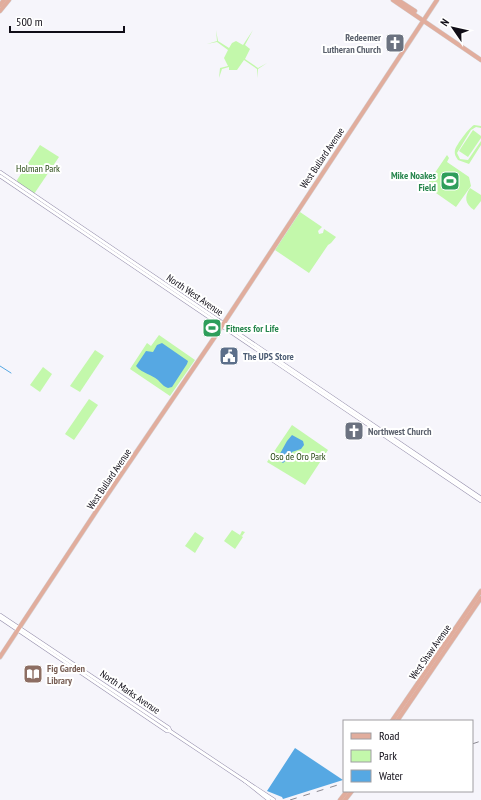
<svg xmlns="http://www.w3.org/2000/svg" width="481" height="800" viewBox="0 0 481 800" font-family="'PT Sans Narrow',sans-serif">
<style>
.green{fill:#c3f8ab}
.water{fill:#56a8e3}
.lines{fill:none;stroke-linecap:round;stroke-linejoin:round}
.stream{stroke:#56a8e3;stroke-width:1}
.secondary-casing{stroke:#9791ad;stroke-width:4}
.primary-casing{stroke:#d4d3d5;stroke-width:5}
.secondary{stroke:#fff;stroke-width:3}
.primary{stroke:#e1ad9d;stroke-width:4}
.rail{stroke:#8b8991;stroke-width:1;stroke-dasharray:7 7;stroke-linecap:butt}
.labels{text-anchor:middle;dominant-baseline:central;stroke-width:4;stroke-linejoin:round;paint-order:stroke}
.worship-label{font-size:10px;font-weight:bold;fill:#5b616d;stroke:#fff;text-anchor:end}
.street-label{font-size:10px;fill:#100d17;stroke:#fff}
.park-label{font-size:10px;fill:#244510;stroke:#fff}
.leisure-label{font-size:10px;font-weight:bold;fill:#27864d;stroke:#fff;text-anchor:end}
.service-label{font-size:10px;font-weight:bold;fill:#4e5e75;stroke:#fff;text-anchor:start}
.education-label{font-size:10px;font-weight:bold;fill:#785e54;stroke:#fff;text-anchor:start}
</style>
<rect width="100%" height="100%" fill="#f6f5fb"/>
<!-- green -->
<g class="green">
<polygon points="216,30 218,41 229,48 232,43 236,41 243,45 253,30 245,45 250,49 245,59 258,68 267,63 258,69 258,78 257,69 244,60 237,70 229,70 229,67 222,69 219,78 220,68 228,66 224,58 228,50 217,42 207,44 217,41"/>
<path d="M 474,125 L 481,126 L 481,128 L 476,127 L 471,130 L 457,153 L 460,159 L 468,160 L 481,141 L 481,145 L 469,164 L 458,160 C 456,157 454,154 455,150 C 457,144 468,129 474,125 Z"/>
<polygon points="473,130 481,136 481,138 468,157 459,151"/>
<polygon points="40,145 59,157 34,194 18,183 17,180"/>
<polygon points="447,155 449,158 447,162 469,177 471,186 456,207 426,186"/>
<path d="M 470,188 L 481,195 L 481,201 L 474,210 C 465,204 464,197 470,188 Z"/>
<polygon points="300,212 322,227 318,231 319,234 323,233 324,229 336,237 331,243 328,245 309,273 275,250"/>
<polygon points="159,335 195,360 170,396 130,369 147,343 151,346"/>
<polygon points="95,350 104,356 80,392 70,386"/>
<polygon points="43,367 52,374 40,392 30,385"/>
<polygon points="89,399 98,405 74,440 65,434"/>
<polygon points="292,425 328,450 305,485 267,462"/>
<polygon points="232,530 240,535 242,531 245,532 242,536 240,535 243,537 235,549 224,541"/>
<polygon points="195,532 204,538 195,553 185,546"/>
</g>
<!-- water -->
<g class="water">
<path d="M 162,343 L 188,361 L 187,364 L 172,387 L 168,388 C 163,386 162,384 158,380 C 151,374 143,374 136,366 L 146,351 L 153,352 L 157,345 Z"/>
<polygon points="292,435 303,441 304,445 301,449 292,452 290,457 283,463 277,459 287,441"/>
<polygon points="295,748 343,780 283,799 282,797 267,791"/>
</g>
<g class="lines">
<!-- stream -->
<polyline class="stream" points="0,366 11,373"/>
<defs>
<g id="secondary">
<polyline points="0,172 481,498"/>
<polyline points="0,176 481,501"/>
<polyline points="0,615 169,728 170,731 245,781 269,800"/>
<polyline points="0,618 167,731 170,731"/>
<polyline points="245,781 274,800"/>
</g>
<g id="primary">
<polyline points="393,0 481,60"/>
<polyline points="398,0 415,11"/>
<polyline points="0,5 4,0"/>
<polyline points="0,11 9,0"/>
<polyline points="0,657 99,507 214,338 437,0"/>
<polyline points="392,721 481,591"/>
<polyline points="397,721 481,598"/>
<polyline points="340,800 347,791"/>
<polyline points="345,800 352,791"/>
</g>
</defs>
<!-- secondary casing -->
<use href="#secondary" class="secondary-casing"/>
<!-- primary casing -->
<use href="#primary" class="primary-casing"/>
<!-- secondary -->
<use href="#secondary" class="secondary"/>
<!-- primary -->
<use href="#primary" class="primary"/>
<!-- rail -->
<g class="rail">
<polyline points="472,744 481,741"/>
<polyline points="290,800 344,783"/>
</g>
</g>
<!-- icons -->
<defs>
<symbol id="church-square" viewBox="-11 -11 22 22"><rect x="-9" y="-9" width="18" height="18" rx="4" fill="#6b7280" stroke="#fff"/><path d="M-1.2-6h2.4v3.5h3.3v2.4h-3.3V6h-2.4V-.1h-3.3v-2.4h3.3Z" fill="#fff"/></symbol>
<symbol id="stadium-square" viewBox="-11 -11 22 22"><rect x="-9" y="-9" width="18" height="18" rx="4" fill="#2e9e5b" stroke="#fff"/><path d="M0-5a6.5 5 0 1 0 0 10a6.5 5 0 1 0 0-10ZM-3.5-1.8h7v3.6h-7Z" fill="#fff"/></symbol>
<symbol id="civic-square" viewBox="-11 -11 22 22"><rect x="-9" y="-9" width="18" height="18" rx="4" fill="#5c6f8a" stroke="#fff"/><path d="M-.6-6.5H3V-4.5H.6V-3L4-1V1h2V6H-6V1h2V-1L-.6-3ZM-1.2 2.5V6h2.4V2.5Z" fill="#fff"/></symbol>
<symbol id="library-square" viewBox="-11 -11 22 22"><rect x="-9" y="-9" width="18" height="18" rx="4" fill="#8d6e63" stroke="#fff"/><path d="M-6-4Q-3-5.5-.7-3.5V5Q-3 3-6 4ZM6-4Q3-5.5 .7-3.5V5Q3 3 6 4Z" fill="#fff"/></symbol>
</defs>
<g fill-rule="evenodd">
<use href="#church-square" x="384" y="32" width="22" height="22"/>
<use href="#stadium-square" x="439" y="170" width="22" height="22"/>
<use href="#stadium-square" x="201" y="317" width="22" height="22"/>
<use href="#civic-square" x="218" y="345" width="22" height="22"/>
<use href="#church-square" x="343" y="420" width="22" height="22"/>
<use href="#library-square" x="22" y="663" width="22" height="22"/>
</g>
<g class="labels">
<!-- worship labels -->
<g class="worship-label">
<text x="381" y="37">Redeemer<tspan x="381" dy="12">Lutheran Church</tspan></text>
<text x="368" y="431" text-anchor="start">Northwest Church</text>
</g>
<!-- street labels -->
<g class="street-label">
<text transform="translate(322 158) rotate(-56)">West Bullard Avenue</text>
<text transform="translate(195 295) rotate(34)">North West Avenue</text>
<text transform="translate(109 479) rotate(-56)">West Bullard Avenue</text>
<text transform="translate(430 652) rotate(-55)">West Shaw Avenue</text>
<text transform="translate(130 692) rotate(34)">North Marks Avenue</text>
</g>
<!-- park labels -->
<g class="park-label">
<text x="38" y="168">Holman Park</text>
<text x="298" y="456">Oso de Oro Park</text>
</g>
<!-- leisure labels -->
<g class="leisure-label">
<text x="436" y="175">Mike Noakes<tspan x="436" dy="12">Field</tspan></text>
<text x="226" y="328" text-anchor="start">Fitness for Life</text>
</g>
<!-- service labels -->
<g class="service-label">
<text x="243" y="356">The UPS Store</text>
</g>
<!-- education labels -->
<g class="education-label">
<text x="47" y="668">Fig Garden<tspan x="47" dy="12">Library</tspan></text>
</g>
</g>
<!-- legend -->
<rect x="343" y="720" width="130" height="72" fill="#ffffff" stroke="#9f9ea2"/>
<rect x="351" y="733" width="20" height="6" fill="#e1ad9d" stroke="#9f9ea2"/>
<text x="379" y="740" font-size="12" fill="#100d17">Road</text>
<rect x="351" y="750" width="20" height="12" fill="#c3f8ab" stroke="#9f9ea2"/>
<text x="379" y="760" font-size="12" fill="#100d17">Park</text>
<rect x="351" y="770" width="20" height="12" fill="#56a8e3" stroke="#9f9ea2"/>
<text x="379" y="780" font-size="12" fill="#100d17">Water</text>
<!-- north arrow -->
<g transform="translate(453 28) rotate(304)" stroke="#ffffff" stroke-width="3" paint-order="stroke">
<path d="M0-3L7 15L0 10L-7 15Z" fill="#100d17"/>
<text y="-6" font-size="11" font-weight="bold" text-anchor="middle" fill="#100d17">N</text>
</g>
<!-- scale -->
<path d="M10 26v6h114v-6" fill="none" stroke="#100d17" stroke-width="2"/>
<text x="16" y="26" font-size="12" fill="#100d17" stroke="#ffffff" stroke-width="3" paint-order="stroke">500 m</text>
</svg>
